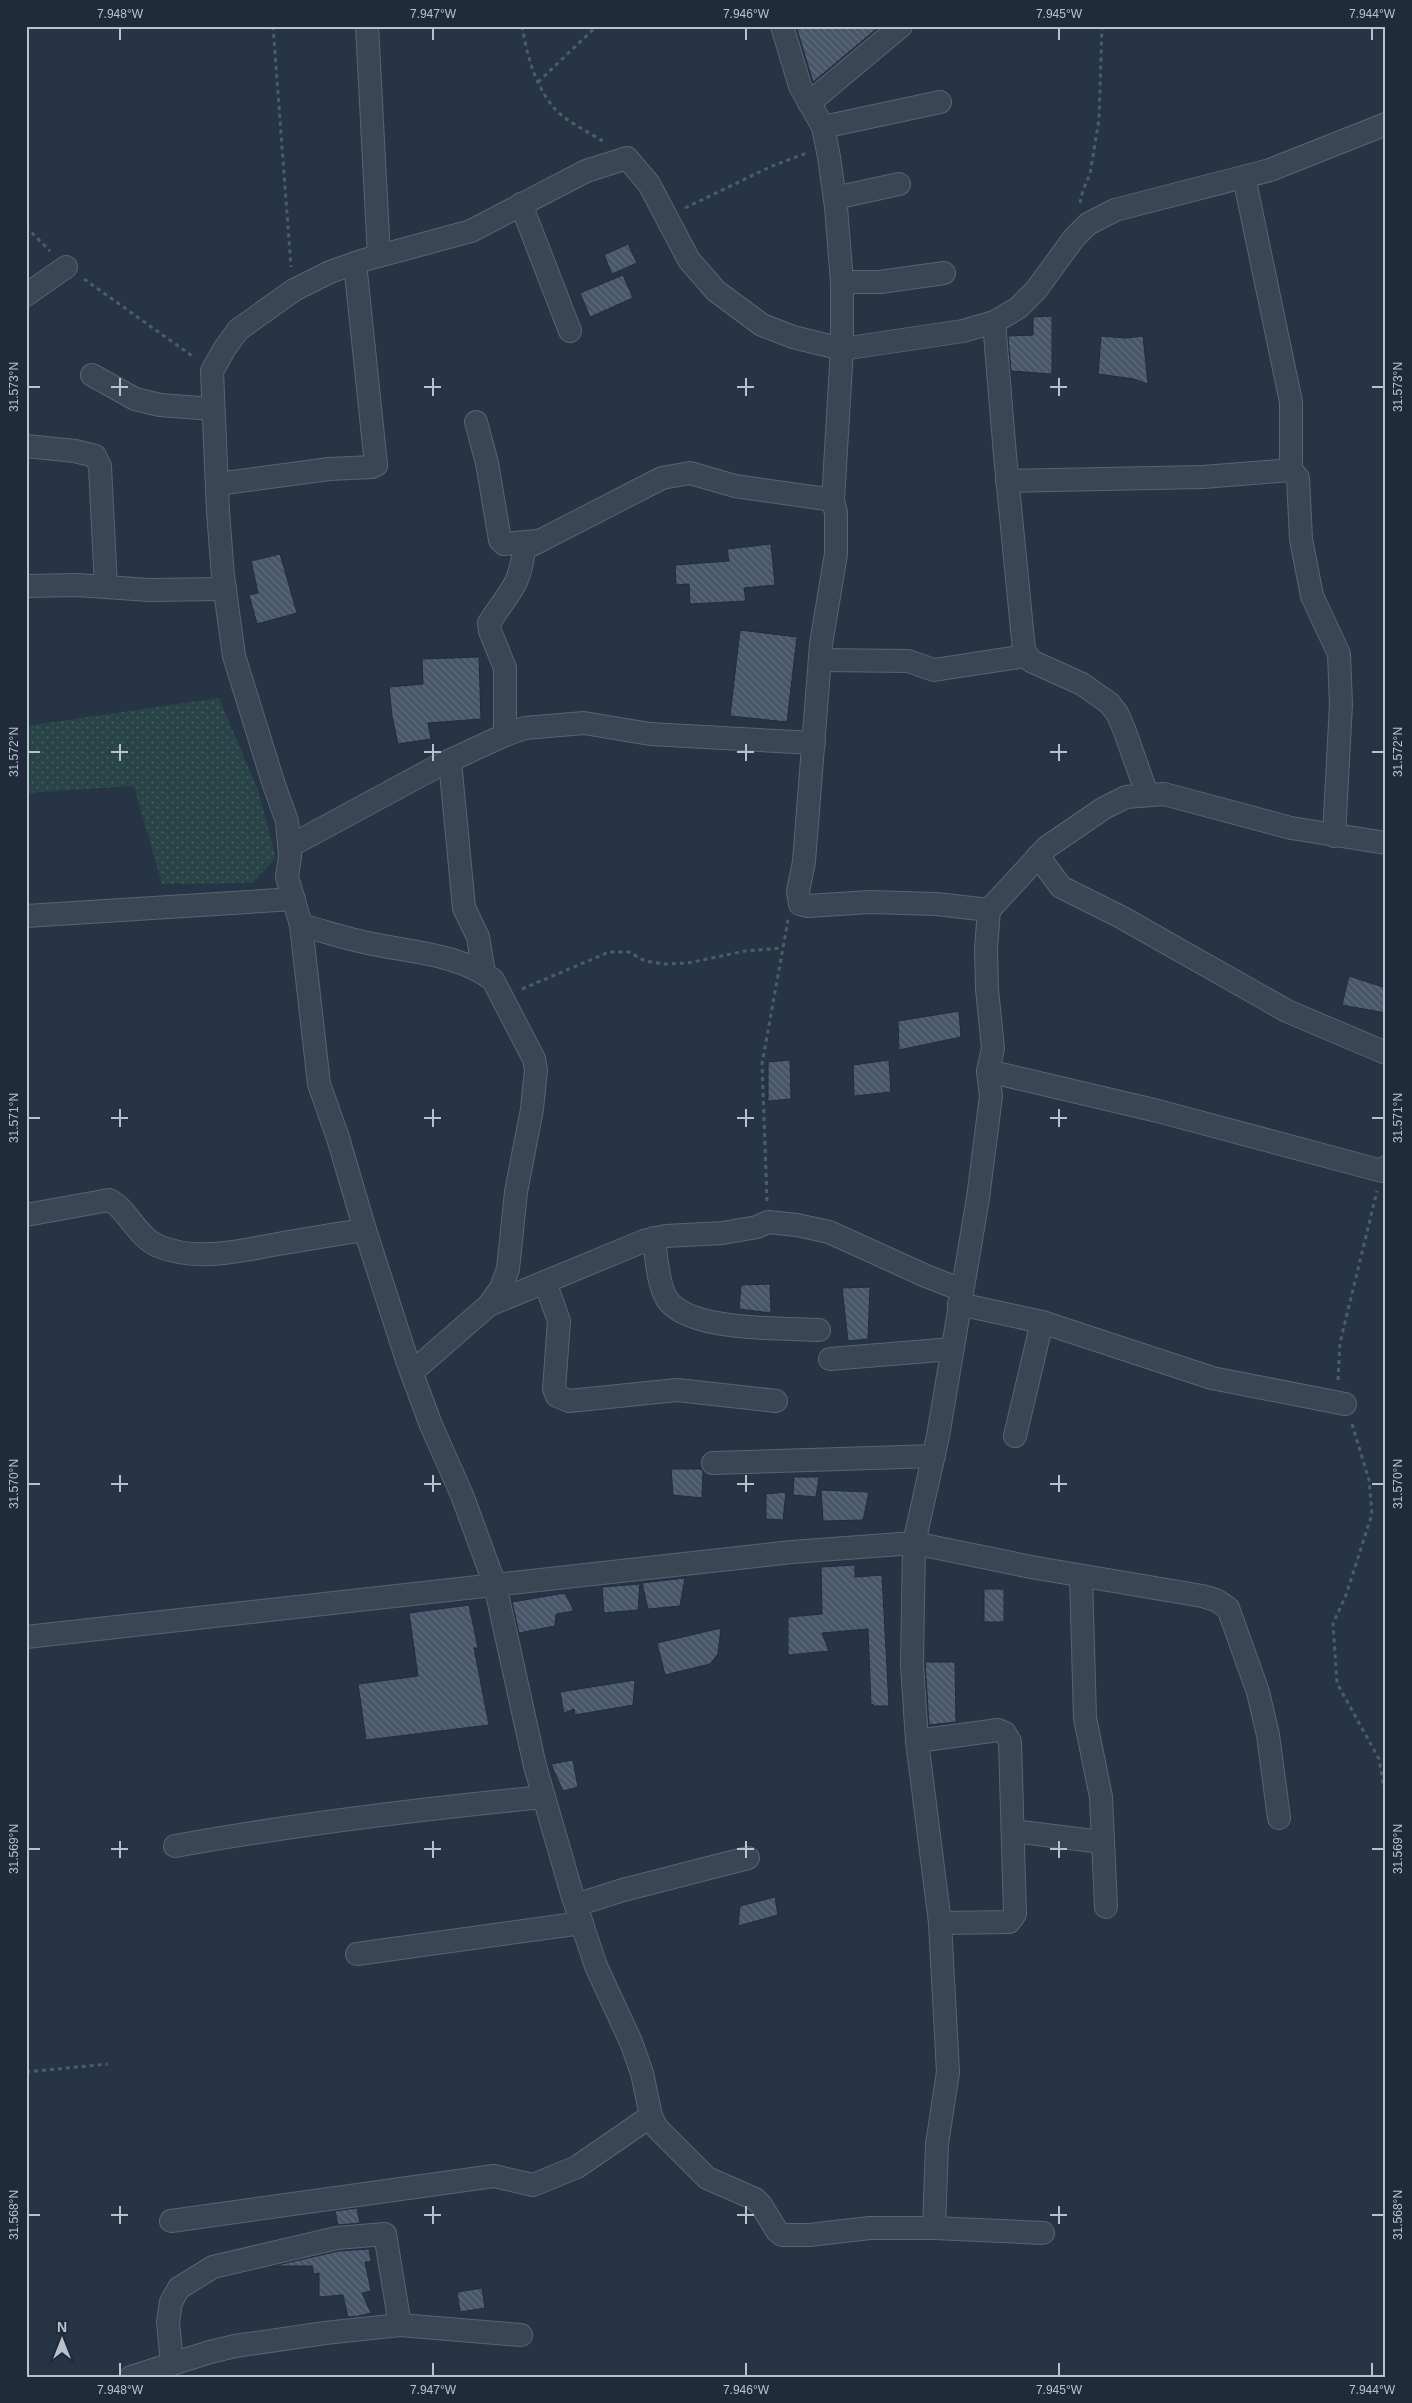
<svg xmlns="http://www.w3.org/2000/svg" width="1412" height="2403" viewBox="0 0 1412 2403" font-family="Arial,sans-serif">
<style>
.park{fill:url(#park-dots)}
.building{fill:url(#building-back-hatch);stroke:#212d3d}
.lines{fill:none;stroke-linecap:round;stroke-linejoin:round}
.street-casing{stroke:#596472;stroke-width:24}
.path{stroke:#476162;stroke-width:3;stroke-dasharray:4 4;stroke-linecap:butt}
.street{stroke:#3b4655;stroke-width:22}
.ticks{fill:none;stroke:#b9c1ce;stroke-width:2}
.neatline{fill:none;stroke:#b9c1ce;stroke-width:2}
.ticks-label{font-size:12px;text-anchor:middle;fill:#b9c1ce}
</style>
<defs>
<pattern id="park-dots" width="8" height="8" patternUnits="userSpaceOnUse" patternTransform="scale(1.25)"><rect width="8" height="8" fill="#284447"/><path d="M2 2h.1M6 6h.1" fill="none" stroke="#455d60" stroke-width="1.8" stroke-linecap="round"/></pattern>
<pattern id="building-back-hatch" width="6" height="6" patternUnits="userSpaceOnUse" patternTransform="scale(1.25)"><rect width="6" height="6" fill="#48566a"/><path d="M-1 5l2 2M0 0l6 6M5-1l2 2" fill="none" stroke="#606c7e"/></pattern>
</defs>
<rect width="100%" height="100%" fill="#263446"/>
<!-- park -->
<polygon class="park" points="219,698 258,790 276,858 252,883 162,884 134,786 26,793 26,726"/>
<!-- building -->
<g class="building">
<polygon points="796,26 880,26 813,82"/>
<polygon points="628,244 637,263 612,274 604,255"/>
<polygon points="623,275 633,298 590,317 580,293"/>
<polygon points="1052,316 1052,374 1011,371 1008,336 1033,335 1033,317"/>
<polygon points="1101,336 1126,338 1143,336 1148,384 1134,379 1098,374"/>
<polygon points="771,544 775,585 744,588 746,601 690,604 689,584 676,585 675,565 729,561 727,549"/>
<polygon points="280,554 297,613 257,624 249,595 258,593 251,561"/>
<polygon points="740,630 797,637 787,722 730,716"/>
<polygon points="479,657 481,719 428,723 431,739 398,744 392,716 389,687 423,684 422,659"/>
<polygon points="1349,976 1386,988 1386,1013 1342,1005"/>
<polygon points="959,1011 961,1037 899,1050 898,1021"/>
<polygon points="790,1060 791,1099 768,1101 768,1062"/>
<polygon points="889,1060 891,1092 854,1096 853,1065"/>
<polygon points="770,1284 771,1313 739,1309 741,1285"/>
<polygon points="870,1287 868,1339 848,1341 842,1288"/>
<polygon points="671,1469 701,1469 703,1471 702,1498 673,1495"/>
<polygon points="794,1477 819,1477 816,1497 793,1495"/>
<polygon points="821,1490 869,1492 863,1520 823,1521"/>
<polygon points="786,1492 783,1520 766,1519 766,1494"/>
<polygon points="855,1565 855,1577 882,1575 889,1706 873,1706 873,1704 871,1706 868,1629 822,1633 829,1651 788,1655 788,1617 822,1614 821,1567"/>
<polygon points="685,1578 680,1606 648,1609 642,1583"/>
<polygon points="640,1584 638,1610 604,1613 602,1587"/>
<rect x="984" y="1589" width="20" height="33"/>
<polygon points="565,1593 574,1611 556,1614 555,1626 519,1633 512,1602"/>
<polygon points="469,1605 478,1648 474,1648 489,1725 366,1740 358,1684 418,1676 409,1613"/>
<polygon points="721,1628 718,1654 710,1664 665,1675 657,1643"/>
<polygon points="925,1662 955,1662 956,1722 929,1725"/>
<polygon points="635,1680 633,1705 575,1715 574,1709 564,1713 560,1692"/>
<polygon points="573,1760 578,1787 563,1791 551,1764"/>
<polygon points="775,1897 778,1915 738,1926 740,1906"/>
<polygon points="357,2208 360,2223 338,2225 335,2211"/>
<polygon points="369,2249 371,2262 365,2262 371,2291 362,2293 371,2313 359,2316 348,2317 343,2295 319,2297 319,2273 314,2274 312,2266 273,2266 339,2251"/>
<polygon points="482,2288 485,2308 460,2312 457,2292"/>
</g>
<g class="lines">
<defs>
<g id="street">
<polyline points="367,26 379,256"/>
<polyline points="782,26 800,86 823,127 829,157 836,207 842,282 842,349 833,500 836,513 836,554 821,644 804,862 798,891 800,904 808,906 870,902 936,904 989,910"/>
<polyline points="809,103 901,26"/>
<polyline points="823,127 940,102"/>
<polyline points="1244,177 1291,402 1291,470 1298,478 1301,539 1312,596 1339,654 1341,704 1334,836"/>
<polyline points="835,198 899,184"/>
<polyline points="521,204 570,331"/>
<polyline points="842,282 880,282 944,273"/>
<polyline points="26,295 66,267"/>
<polyline points="994,322 1005,455 1024,650 1031,661 1082,684 1109,703 1117,713 1124,729 1147,794"/>
<polyline points="92,375 135,399 160,405 213,409"/>
<polyline points="476,422 487,463 500,540 504,544 537,541"/>
<polyline points="26,446 75,451 95,456 100,466 106,587"/>
<polyline points="1007,481 1203,477 1291,470"/>
<polyline points="217,484 329,469 372,467 376,465 355,263"/>
<polyline points="26,586 77,585 149,590 225,589"/>
<polyline points="820,660 908,661 934,670 1026,656"/>
<path d="M 505,735 L 505,668 L 490,631 L 489,623 C 508,593 520,587 524,549 L 662,478 L 690,473 L 735,486 L 833,500"/>
<polyline points="450,761 464,908 478,937 484,973"/>
<polyline points="290,846 436,767 505,735 525,728 584,723 650,734 814,743"/>
<polyline points="1038,856 1061,887 1121,917 1287,1011 1386,1053"/>
<polyline points="26,916 294,899"/>
<path d="M 301,925 C 324,931 346,939 368,943 C 409,952 460,954 493,980 L 534,1059 L 536,1070 L 532,1109 L 516,1192 L 508,1269 L 501,1288 L 489,1305 L 412,1372"/>
<polyline points="988,1071 1158,1111 1382,1171 1386,1167"/>
<path d="M 26,1215 L 109,1200 C 126,1207 136,1236 158,1246 C 197,1262 239,1251 278,1244 C 307,1239 336,1234 365,1230"/>
<path d="M 654,1238 C 656,1255 658,1292 671,1304 C 698,1331 782,1328 819,1330"/>
<polyline points="545,1282 559,1321 554,1389 557,1396 569,1401 677,1390 776,1401"/>
<polyline points="959,1304 1042,1322 1212,1378 1345,1404"/>
<polyline points="489,1305 644,1241 666,1236 723,1233 757,1227 768,1222 797,1225 829,1232 926,1276 962,1290"/>
<polyline points="830,1359 952,1349"/>
<polyline points="1015,1436 1042,1322"/>
<polyline points="713,1463 934,1456"/>
<polyline points="1081,1576 1085,1718 1101,1797 1106,1907"/>
<polyline points="26,1637 792,1552 914,1543 1031,1567 1202,1596 1216,1600 1228,1608 1258,1692 1268,1735 1279,1818"/>
<polyline points="917,1741 998,1730 1005,1733 1010,1742 1015,1914 1009,1922 940,1923"/>
<polyline points="1013,1831 1102,1842"/>
<path d="M 175,1846 C 297,1824 420,1809 544,1797"/>
<polyline points="576,1905 623,1890 748,1858"/>
<polyline points="357,1954 582,1923"/>
<polyline points="171,2221 494,2176 533,2185 577,2167 651,2116"/>
<polyline points="934,2228 937,2144 948,2072 940,1923 917,1741 912,1665 914,1543 938,1436 978,1198 991,1096 988,1071 993,1048 987,989 986,948 989,910 1047,847 1104,808 1126,797 1164,794 1291,828 1386,843"/>
<polyline points="1043,2233 934,2228 870,2228 809,2235 782,2235 777,2231 761,2205 755,2199 707,2178 657,2128 651,2116 642,2073 631,2042 596,1966 572,1894 535,1766 495,1585 462,1495 431,1425 408,1363 365,1230 338,1138 319,1084 301,925 287,877 290,856 287,821 274,785 234,656 223,576 218,512 212,371 225,348 238,330 294,290 330,272 364,260 471,231 586,171 627,158 649,184 689,260 716,291 762,325 793,337 842,349 963,331 994,322 1018,308 1036,290 1074,238 1088,224 1115,210 1270,170 1386,124"/>
<polyline points="172,2364 168,2322 171,2302 179,2288 213,2267 337,2238 385,2234 400,2325"/>
<polyline points="131,2377 210,2352 235,2346 325,2333 400,2325 521,2335"/>
</g>
</defs>
<!-- street casing -->
<use href="#street" class="street-casing"/>
<!-- path -->
<g class="path">
<polyline points="273,26 291,267"/>
<path d="M 522,26 C 527,55 535,86 555,109 C 567,122 589,132 604,142"/>
<polyline points="538,82 597,26"/>
<polyline points="1080,203 1083,190 1090,174 1099,119 1102,26"/>
<polyline points="685,208 772,166 807,153"/>
<polyline points="26,227 50,251"/>
<polyline points="84,279 195,358"/>
<polyline points="522,989 609,952 629,952 645,961 665,964 688,963 745,951 782,948"/>
<polyline points="767,1201 762,1064 788,920"/>
<polyline points="1338,1380 1340,1343 1377,1191"/>
<polyline points="1352,1424 1369,1480 1372,1514 1346,1595 1333,1624 1337,1683 1379,1759 1386,1799"/>
<polyline points="26,2072 108,2064"/>
</g>
<!-- street -->
<use href="#street" class="street"/>
</g>
<!-- ticks -->
<path class="ticks" d="M 120,28 L 120,40M 433,28 L 433,40M 746,28 L 746,40M 1059,28 L 1059,40M 1372,28 L 1372,40M 120,378 L 120,396M 433,378 L 433,396M 746,378 L 746,396M 1059,378 L 1059,396M 28,387 L 40,387M 111,387 L 128,387M 424,387 L 441,387M 737,387 L 754,387M 1050,387 L 1067,387M 1372,387 L 1384,387M 120,744 L 120,761M 433,744 L 433,761M 746,744 L 746,761M 1059,744 L 1059,761M 28,752 L 40,752M 111,752 L 128,752M 424,752 L 441,752M 737,752 L 754,752M 1050,752 L 1067,752M 1372,752 L 1384,752M 120,1109 L 120,1127M 433,1109 L 433,1127M 746,1109 L 746,1127M 1059,1109 L 1059,1127M 28,1118 L 40,1118M 111,1118 L 128,1118M 424,1118 L 441,1118M 737,1118 L 754,1118M 1050,1118 L 1067,1118M 1372,1118 L 1384,1118M 120,1475 L 120,1492M 433,1475 L 433,1492M 746,1475 L 746,1492M 1059,1475 L 1059,1492M 28,1484 L 40,1484M 111,1484 L 128,1484M 424,1484 L 441,1484M 737,1484 L 754,1484M 1050,1484 L 1067,1484M 1372,1484 L 1384,1484M 120,1841 L 120,1858M 433,1841 L 433,1858M 746,1841 L 746,1858M 1059,1841 L 1059,1858M 28,1849 L 40,1849M 111,1849 L 128,1849M 424,1849 L 441,1849M 737,1849 L 754,1849M 1050,1849 L 1067,1849M 1372,1849 L 1384,1849M 120,2206 L 120,2224M 433,2206 L 433,2224M 746,2206 L 746,2224M 1059,2206 L 1059,2224M 28,2215 L 40,2215M 111,2215 L 128,2215M 424,2215 L 441,2215M 737,2215 L 754,2215M 1050,2215 L 1067,2215M 1372,2215 L 1384,2215M 120,2363 L 120,2376M 433,2363 L 433,2376M 746,2363 L 746,2376M 1059,2363 L 1059,2376M 1372,2363 L 1372,2376"/>
<!-- border -->
<rect width="1412" height="2403" fill="none" stroke="#1f2b3b" stroke-width="55"/>
<!-- north arrow -->
<g transform="translate(62 2340)" stroke="#1f2b3b" stroke-width="4" paint-order="stroke">
<path d="M0-4L9 19L0 12L-9 19Z" fill="#b9c1ce"/>
<text y="-8" font-size="14" font-weight="bold" text-anchor="middle" fill="#b9c1ce">N</text>
</g>
<rect x="28" y="28" width="1356" height="2348" class="neatline"/>
<g class="ticks-label">
<text x="120" y="18">7.948°W</text>
<text x="433" y="18">7.947°W</text>
<text x="746" y="18">7.946°W</text>
<text x="1059" y="18">7.945°W</text>
<text x="1372" y="18">7.944°W</text>
<text transform="translate(14 387) rotate(-90)" y="4">31.573°N</text>
<text transform="translate(1398 387) rotate(-90)" y="4">31.573°N</text>
<text transform="translate(14 752) rotate(-90)" y="4">31.572°N</text>
<text transform="translate(1398 752) rotate(-90)" y="4">31.572°N</text>
<text transform="translate(14 1118) rotate(-90)" y="4">31.571°N</text>
<text transform="translate(1398 1118) rotate(-90)" y="4">31.571°N</text>
<text transform="translate(14 1484) rotate(-90)" y="4">31.570°N</text>
<text transform="translate(1398 1484) rotate(-90)" y="4">31.570°N</text>
<text transform="translate(14 1849) rotate(-90)" y="4">31.569°N</text>
<text transform="translate(1398 1849) rotate(-90)" y="4">31.569°N</text>
<text transform="translate(14 2215) rotate(-90)" y="4">31.568°N</text>
<text transform="translate(1398 2215) rotate(-90)" y="4">31.568°N</text>
<text x="120" y="2394">7.948°W</text>
<text x="433" y="2394">7.947°W</text>
<text x="746" y="2394">7.946°W</text>
<text x="1059" y="2394">7.945°W</text>
<text x="1372" y="2394">7.944°W</text>
</g>
</svg>
